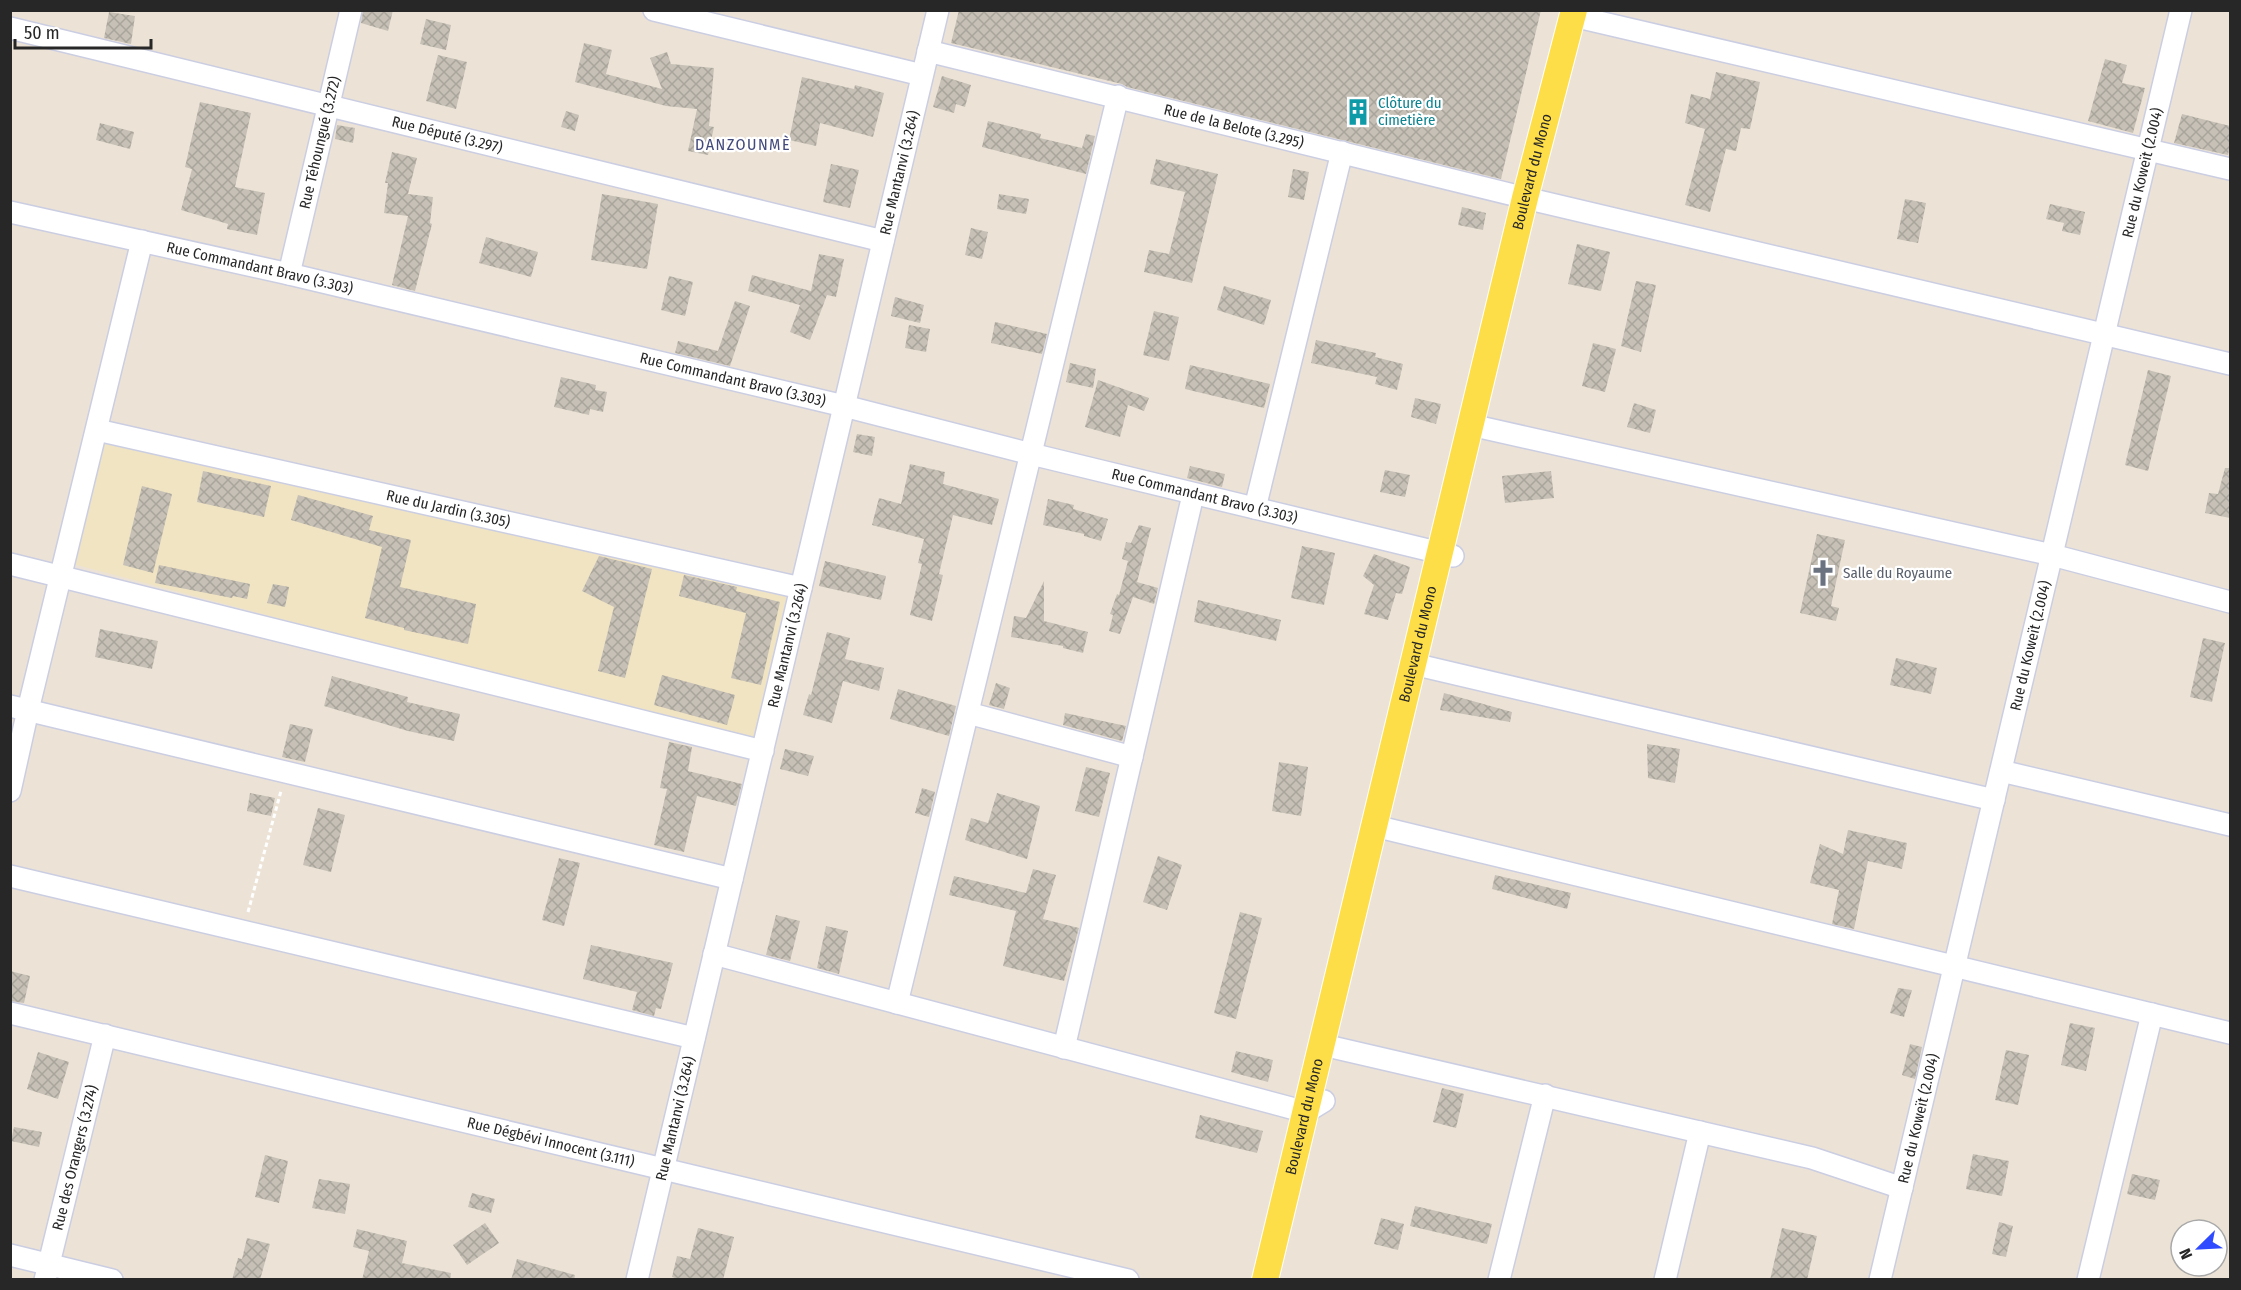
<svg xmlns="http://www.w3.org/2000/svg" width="2241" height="1290" viewBox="0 0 2241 1290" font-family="'Fira Sans Condensed',sans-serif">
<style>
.education{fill:#f0e4c3}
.building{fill:url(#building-cross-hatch)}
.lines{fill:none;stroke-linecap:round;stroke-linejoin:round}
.minor-casing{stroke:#cbcee2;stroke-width:24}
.major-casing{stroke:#fff;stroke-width:28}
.path{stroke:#fff;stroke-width:3;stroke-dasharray:4.5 3;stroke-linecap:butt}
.minor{stroke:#fff;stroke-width:21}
.major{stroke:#fede48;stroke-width:26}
.labels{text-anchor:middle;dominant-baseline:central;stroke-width:4.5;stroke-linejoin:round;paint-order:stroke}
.culture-label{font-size:15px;fill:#0d838f;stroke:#fff;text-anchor:start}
.street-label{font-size:15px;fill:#272727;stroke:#fff}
.worship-label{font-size:15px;fill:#5b616d;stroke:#fff;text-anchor:start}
.neighbourhood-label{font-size:16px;letter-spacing:1.5px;fill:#434a7b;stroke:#fff}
</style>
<defs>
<pattern id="building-cross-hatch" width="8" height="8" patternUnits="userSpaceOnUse" patternTransform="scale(1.5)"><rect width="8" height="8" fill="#c6c0b6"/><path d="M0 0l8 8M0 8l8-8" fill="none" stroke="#aaa59c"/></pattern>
</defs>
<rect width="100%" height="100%" fill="#ece3d6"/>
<!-- education -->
<polygon class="education" points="101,438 787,594 753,743 69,563"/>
<!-- building -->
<g class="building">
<polygon points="363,10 393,10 388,31 361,23"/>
<polygon points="959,10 1541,10 1501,179 1127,87 1122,84 951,43"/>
<polygon points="109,12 135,16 131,44 104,38"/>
<polygon points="426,19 451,25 446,50 420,44"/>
<polygon points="584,43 612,50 606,74 662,89 650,58 667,52 671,64 714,68 709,126 714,127 708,155 688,151 697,109 666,106 575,82"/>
<polygon points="438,55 467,62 456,109 426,101"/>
<polygon points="2105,59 2127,65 2122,83 2145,88 2133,133 2088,121"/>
<polygon points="1716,72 1760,82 1750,129 1741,128 1736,151 1726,149 1710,212 1685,205 1705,129 1685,123 1691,94 1710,99"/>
<polygon points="942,76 971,85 965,107 956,104 954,113 933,107"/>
<polygon points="802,77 854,89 855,85 884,93 873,137 820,123 816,146 789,140"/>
<polygon points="200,102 251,113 235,187 265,193 257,235 227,229 228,224 181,210 192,169 185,167"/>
<polygon points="566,111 579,115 575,131 561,127"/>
<polygon points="2182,114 2230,126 2230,145 2228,155 2174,143"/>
<polygon points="988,121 1041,134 1040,138 1082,148 1086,134 1095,136 1086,174 982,147"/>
<polygon points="100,123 134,132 130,149 96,140"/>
<polygon points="337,125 355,128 353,143 335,139"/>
<polygon points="392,152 417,158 408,194 433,197 430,223 432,224 415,291 392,285 408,216 384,213 388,183 385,183"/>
<polygon points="1156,159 1218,174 1192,283 1144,272 1149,250 1169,254 1185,192 1150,184"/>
<polygon points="831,164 859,170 850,208 823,202"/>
<polygon points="1293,169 1309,172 1304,200 1288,197"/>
<polygon points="602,194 658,204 647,269 591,260"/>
<polygon points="999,194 1029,199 1026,214 997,209"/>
<polygon points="1905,199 1926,203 1918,243 1897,239"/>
<polygon points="2050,204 2085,212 2080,235 2062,231 2064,223 2046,219"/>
<polygon points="1462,207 1486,213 1483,230 1458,225"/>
<polygon points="971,228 988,232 982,259 965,255"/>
<polygon points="486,237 538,252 531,277 479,263"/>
<polygon points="1577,244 1610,252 1601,291 1568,284"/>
<polygon points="819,254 844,259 836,297 827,295 810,340 790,332 800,305 748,291 752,275 811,291"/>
<polygon points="669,276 693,282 685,316 661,310"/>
<polygon points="1636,281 1656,285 1641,352 1621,346"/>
<polygon points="1224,286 1271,300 1264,325 1217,310"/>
<polygon points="895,297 924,305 920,323 891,316"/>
<polygon points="735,301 750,306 730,366 675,353 678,341 718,351"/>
<polygon points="1154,311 1179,317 1169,361 1143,355"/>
<polygon points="995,322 1047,334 1042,354 991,343"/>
<polygon points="909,325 930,329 926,352 905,348"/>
<polygon points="1316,340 1376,353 1375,357 1403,364 1397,390 1375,384 1377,377 1311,363"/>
<polygon points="1593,343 1616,349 1605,392 1582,386"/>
<polygon points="1070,363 1096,369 1093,388 1066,382"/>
<polygon points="1190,365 1270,384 1264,408 1185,389"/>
<polygon points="2148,370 2171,376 2148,471 2125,465"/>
<polygon points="561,377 596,385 595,390 607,392 603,412 590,409 589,415 554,407"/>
<polygon points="1098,380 1149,398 1144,411 1128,405 1120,437 1085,427"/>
<polygon points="1415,398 1441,404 1436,424 1411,417"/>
<polygon points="1634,403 1656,410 1650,433 1627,427"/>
<polygon points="857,434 875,437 872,456 853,452"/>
<polygon points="910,464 945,472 943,484 999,499 992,525 953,515 939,574 943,575 932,621 910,615 922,564 918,563 924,539 872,525 879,498 901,504"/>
<polygon points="1190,466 1225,474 1222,487 1187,478"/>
<polygon points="2225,468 2230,468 2230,518 2205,513 2209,493 2218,494"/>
<polygon points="1385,470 1410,475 1405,497 1380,492"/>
<polygon points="203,471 271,486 264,517 197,502"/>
<polygon points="1551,471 1554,498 1505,503 1502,476"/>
<polygon points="142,486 172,494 153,573 123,565"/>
<polygon points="298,495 373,516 369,530 411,540 400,587 476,604 468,644 404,630 404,628 365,618 382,547 291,520"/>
<polygon points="1048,499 1074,505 1073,509 1108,519 1101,541 1084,536 1084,534 1043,525"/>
<polygon points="1139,525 1151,528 1137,582 1158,588 1154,604 1133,597 1120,634 1109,631 1113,615 1110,614 1117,594 1119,595 1128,561 1122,559 1126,542 1131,543"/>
<polygon points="1817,534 1845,540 1831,606 1839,608 1836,621 1800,613"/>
<polygon points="1302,546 1335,553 1324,605 1291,598"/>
<polygon points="1374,554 1410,567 1402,594 1396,593 1388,620 1364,614 1374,585 1363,576"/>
<polygon points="599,556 652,569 625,678 598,671 614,607 582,591"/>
<polygon points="825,561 886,576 881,600 819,586"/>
<polygon points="159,565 250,584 247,599 233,596 232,598 155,583"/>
<polygon points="684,575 737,587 736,591 780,602 761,685 731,678 746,613 679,596"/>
<polygon points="1044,581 1044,621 1088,632 1083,653 1063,648 1063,646 1011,637 1014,616 1026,618"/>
<polygon points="273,584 289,587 285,607 267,603"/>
<polygon points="1198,600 1281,620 1276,641 1194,622"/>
<polygon points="100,629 158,641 152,669 95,657"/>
<polygon points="827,632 850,638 845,659 884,668 879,691 843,681 832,723 803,715 809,694 811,695"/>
<polygon points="2203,638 2225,643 2212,702 2190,697"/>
<polygon points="1896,658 1937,668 1931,694 1890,685"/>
<polygon points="662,675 735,695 727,725 654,705"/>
<polygon points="332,676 408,697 407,702 460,714 454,741 408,731 324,706"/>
<polygon points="996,683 1010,688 1004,709 989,705"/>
<polygon points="898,689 956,706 949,736 890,719"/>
<polygon points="1444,693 1512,712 1510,722 1440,710"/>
<polygon points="1065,713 1126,726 1122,741 1063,725"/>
<polygon points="290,724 313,729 305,762 282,757"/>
<polygon points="669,742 692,747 688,771 742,784 736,806 697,796 684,852 654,845 667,789 660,788"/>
<polygon points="1647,744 1680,749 1675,783 1648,778"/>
<polygon points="785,749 814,756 808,776 780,769"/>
<polygon points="1279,762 1308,767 1301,816 1272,811"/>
<polygon points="1086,767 1110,773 1099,817 1075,811"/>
<polygon points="922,788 935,792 929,817 915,813"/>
<polygon points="250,793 275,798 271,816 247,811"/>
<polygon points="997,793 1040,806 1027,859 965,840 971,818 988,823"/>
<polygon points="318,808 345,815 331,872 303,865"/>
<polygon points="1848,830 1907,843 1902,869 1868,861 1854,929 1832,924 1839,890 1810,883 1820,844 1843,854"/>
<polygon points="1158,856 1182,865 1167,910 1143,902"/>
<polygon points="559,858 580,863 564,926 542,920"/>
<polygon points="1033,869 1056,875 1043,919 1079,928 1064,981 1003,966 1016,911 949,895 954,876 1026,893"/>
<polygon points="1495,875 1571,893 1567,909 1492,889"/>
<polygon points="1240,912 1262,918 1236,1019 1214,1013"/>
<polygon points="776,915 800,921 790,961 766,955"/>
<polygon points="826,926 848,931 839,974 817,968"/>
<polygon points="591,945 673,963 661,1009 656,1008 654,1016 632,1010 637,992 583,979"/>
<polygon points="10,971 30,976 24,1003 10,1001"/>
<polygon points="1898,988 1912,990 1904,1017 1890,1013"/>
<polygon points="2070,1023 2095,1028 2086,1071 2061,1065"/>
<polygon points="1910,1044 1922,1047 1915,1079 1902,1075"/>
<polygon points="2006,1050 2029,1055 2018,1105 1995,1100"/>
<polygon points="1236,1051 1273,1060 1268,1082 1231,1072"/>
<polygon points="38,1052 69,1062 58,1099 27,1089"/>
<polygon points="1442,1088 1464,1094 1456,1128 1433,1122"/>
<polygon points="1200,1115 1263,1131 1257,1153 1195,1138"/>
<polygon points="14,1127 42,1132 39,1147 11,1141"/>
<polygon points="1973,1154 2009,1161 2002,1196 1966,1189"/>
<polygon points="265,1155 288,1161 279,1203 255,1197"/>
<polygon points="2132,1174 2160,1180 2155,1200 2127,1194"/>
<polygon points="319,1179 350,1184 345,1214 312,1208"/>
<polygon points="472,1193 495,1199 491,1213 468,1207"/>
<polygon points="1415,1206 1492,1224 1487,1244 1410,1226"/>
<polygon points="1381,1218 1404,1224 1398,1250 1374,1244"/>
<polygon points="1999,1222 2013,1226 2006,1257 1992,1254"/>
<polygon points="485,1223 499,1243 467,1265 453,1245"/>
<polygon points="698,1228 734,1237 723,1280 681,1280 672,1277 677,1256 690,1259"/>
<polygon points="1782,1228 1817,1236 1807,1280 1770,1280"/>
<polygon points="357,1229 407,1241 402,1263 451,1273 450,1280 362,1280 369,1251 353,1247"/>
<polygon points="247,1238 270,1244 260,1280 232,1280 238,1258 242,1259"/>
<polygon points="517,1259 575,1275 574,1280 511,1280"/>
</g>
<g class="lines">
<defs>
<g id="minor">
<polyline points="654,10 922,75"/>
<polyline points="1586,19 2230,169"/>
<path id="s1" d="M 10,28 L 883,241"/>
<path id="s2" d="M 928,51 L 1538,201 L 2230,364"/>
<path id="s3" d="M 10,212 L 289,274 L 844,406 L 1031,454 L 1453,556"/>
<path id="s4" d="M 289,274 L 351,10"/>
<polyline points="1484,428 2052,555 2230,602"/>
<path id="s5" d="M 97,430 L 801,588"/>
<polyline points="1255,508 1342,152"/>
<polyline points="10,564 763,751"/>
<polyline points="1426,667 1994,800"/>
<polyline points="10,706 732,879"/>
<polyline points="968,713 1132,757"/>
<polyline points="2001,771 2230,825"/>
<polyline points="10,791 28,710 142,241"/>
<polyline points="1387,829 2230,1033"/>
<polyline points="10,876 694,1038"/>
<polyline points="714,954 1306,1112 1324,1101"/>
<polyline points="897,1003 1118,96"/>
<path id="s6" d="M 10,1013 L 1128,1280"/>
<polyline points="1064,1048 1193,495"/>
<polyline points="1336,1048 1812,1158 1902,1188"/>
<polyline points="10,1255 112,1280"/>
<path id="s7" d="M 45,1280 L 105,1035"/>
<path id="s8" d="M 637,1280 L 938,10"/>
<polyline points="1499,1280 1545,1095"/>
<polyline points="1665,1280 1700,1132"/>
<path id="s9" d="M 1880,1280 L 2181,10"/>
<polyline points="2088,1280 2152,1014"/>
</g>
<g id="major">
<path id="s10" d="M 1265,1280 L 1525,198 L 1574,10"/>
</g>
</defs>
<!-- minor casing -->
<use href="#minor" class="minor-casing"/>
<!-- major casing -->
<use href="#major" class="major-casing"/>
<!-- path -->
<polyline class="path" points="248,912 281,791"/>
<!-- minor -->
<use href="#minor" class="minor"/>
<!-- major -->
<use href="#major" class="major"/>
</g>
<!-- icons -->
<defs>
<symbol id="building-bare" viewBox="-9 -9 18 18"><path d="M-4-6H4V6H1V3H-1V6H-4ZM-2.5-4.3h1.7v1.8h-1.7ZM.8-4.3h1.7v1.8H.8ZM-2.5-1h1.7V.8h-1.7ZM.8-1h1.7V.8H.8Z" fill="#0f9aa8" stroke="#fff" stroke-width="2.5" paint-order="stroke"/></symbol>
<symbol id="church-bare" viewBox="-9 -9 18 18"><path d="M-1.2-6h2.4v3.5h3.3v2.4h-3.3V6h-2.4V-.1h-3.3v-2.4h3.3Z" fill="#6b7280" stroke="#fff" stroke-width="2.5" paint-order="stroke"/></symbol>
</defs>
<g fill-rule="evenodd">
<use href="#building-bare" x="1339" y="93" width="38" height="38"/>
<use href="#church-bare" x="1804" y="554" width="38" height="38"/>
</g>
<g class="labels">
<!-- culture labels -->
<g class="culture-label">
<text x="1378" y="103">Clôture du<tspan x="1378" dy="17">cimetière</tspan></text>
</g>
<!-- street labels -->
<g class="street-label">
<text stroke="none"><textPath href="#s2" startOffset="315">Rue de la Belote (3.295)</textPath></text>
<text stroke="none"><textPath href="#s1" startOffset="450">Rue Député (3.297)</textPath></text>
<text stroke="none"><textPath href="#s4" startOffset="135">Rue Téhoungué (3.272)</textPath></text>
<text stroke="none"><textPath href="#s8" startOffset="1138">Rue Mantanvi (3.264)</textPath></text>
<text stroke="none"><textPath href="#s10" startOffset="1140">Boulevard du Mono</textPath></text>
<text stroke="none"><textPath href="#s9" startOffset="1138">Rue du Koweït (2.004)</textPath></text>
<text stroke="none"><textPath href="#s3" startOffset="256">Rue Commandant Bravo (3.303)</textPath></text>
<text stroke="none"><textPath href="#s3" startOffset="742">Rue Commandant Bravo (3.303)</textPath></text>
<text stroke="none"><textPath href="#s3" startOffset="1228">Rue Commandant Bravo (3.303)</textPath></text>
<text stroke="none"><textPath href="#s5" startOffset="360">Rue du Jardin (3.305)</textPath></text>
<text stroke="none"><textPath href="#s8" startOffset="652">Rue Mantanvi (3.264)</textPath></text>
<text stroke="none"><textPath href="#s10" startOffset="654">Boulevard du Mono</textPath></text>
<text stroke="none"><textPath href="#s9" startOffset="652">Rue du Koweït (2.004)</textPath></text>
<text stroke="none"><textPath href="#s10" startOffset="168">Boulevard du Mono</textPath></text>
<text stroke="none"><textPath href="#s8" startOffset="166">Rue Mantanvi (3.264)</textPath></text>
<text stroke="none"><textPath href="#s9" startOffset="166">Rue du Koweït (2.004)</textPath></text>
<text stroke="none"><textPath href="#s6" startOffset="556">Rue Dégbévi Innocent (3.111)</textPath></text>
<text stroke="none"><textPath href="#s7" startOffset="126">Rue des Orangers (3.274)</textPath></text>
</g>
<!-- worship labels -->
<g class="worship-label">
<text x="1843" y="573">Salle du Royaume</text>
</g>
<!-- neighbourhood labels -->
<g class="neighbourhood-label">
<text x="743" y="144">DANZOUNMÈ</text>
</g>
</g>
<!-- border -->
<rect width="2241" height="1290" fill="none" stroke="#272727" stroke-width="24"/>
<!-- north arrow -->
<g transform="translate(2199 1248) rotate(246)"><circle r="28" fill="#ffffff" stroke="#a9a9a9" stroke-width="1.5"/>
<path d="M0-4.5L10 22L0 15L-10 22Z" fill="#2f4aff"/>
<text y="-9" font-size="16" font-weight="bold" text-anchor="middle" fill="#272727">N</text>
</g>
<!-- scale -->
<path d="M15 39v9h136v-9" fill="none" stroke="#272727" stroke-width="3"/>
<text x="24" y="39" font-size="18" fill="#272727" stroke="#ffffff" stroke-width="4.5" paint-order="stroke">50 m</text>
</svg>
